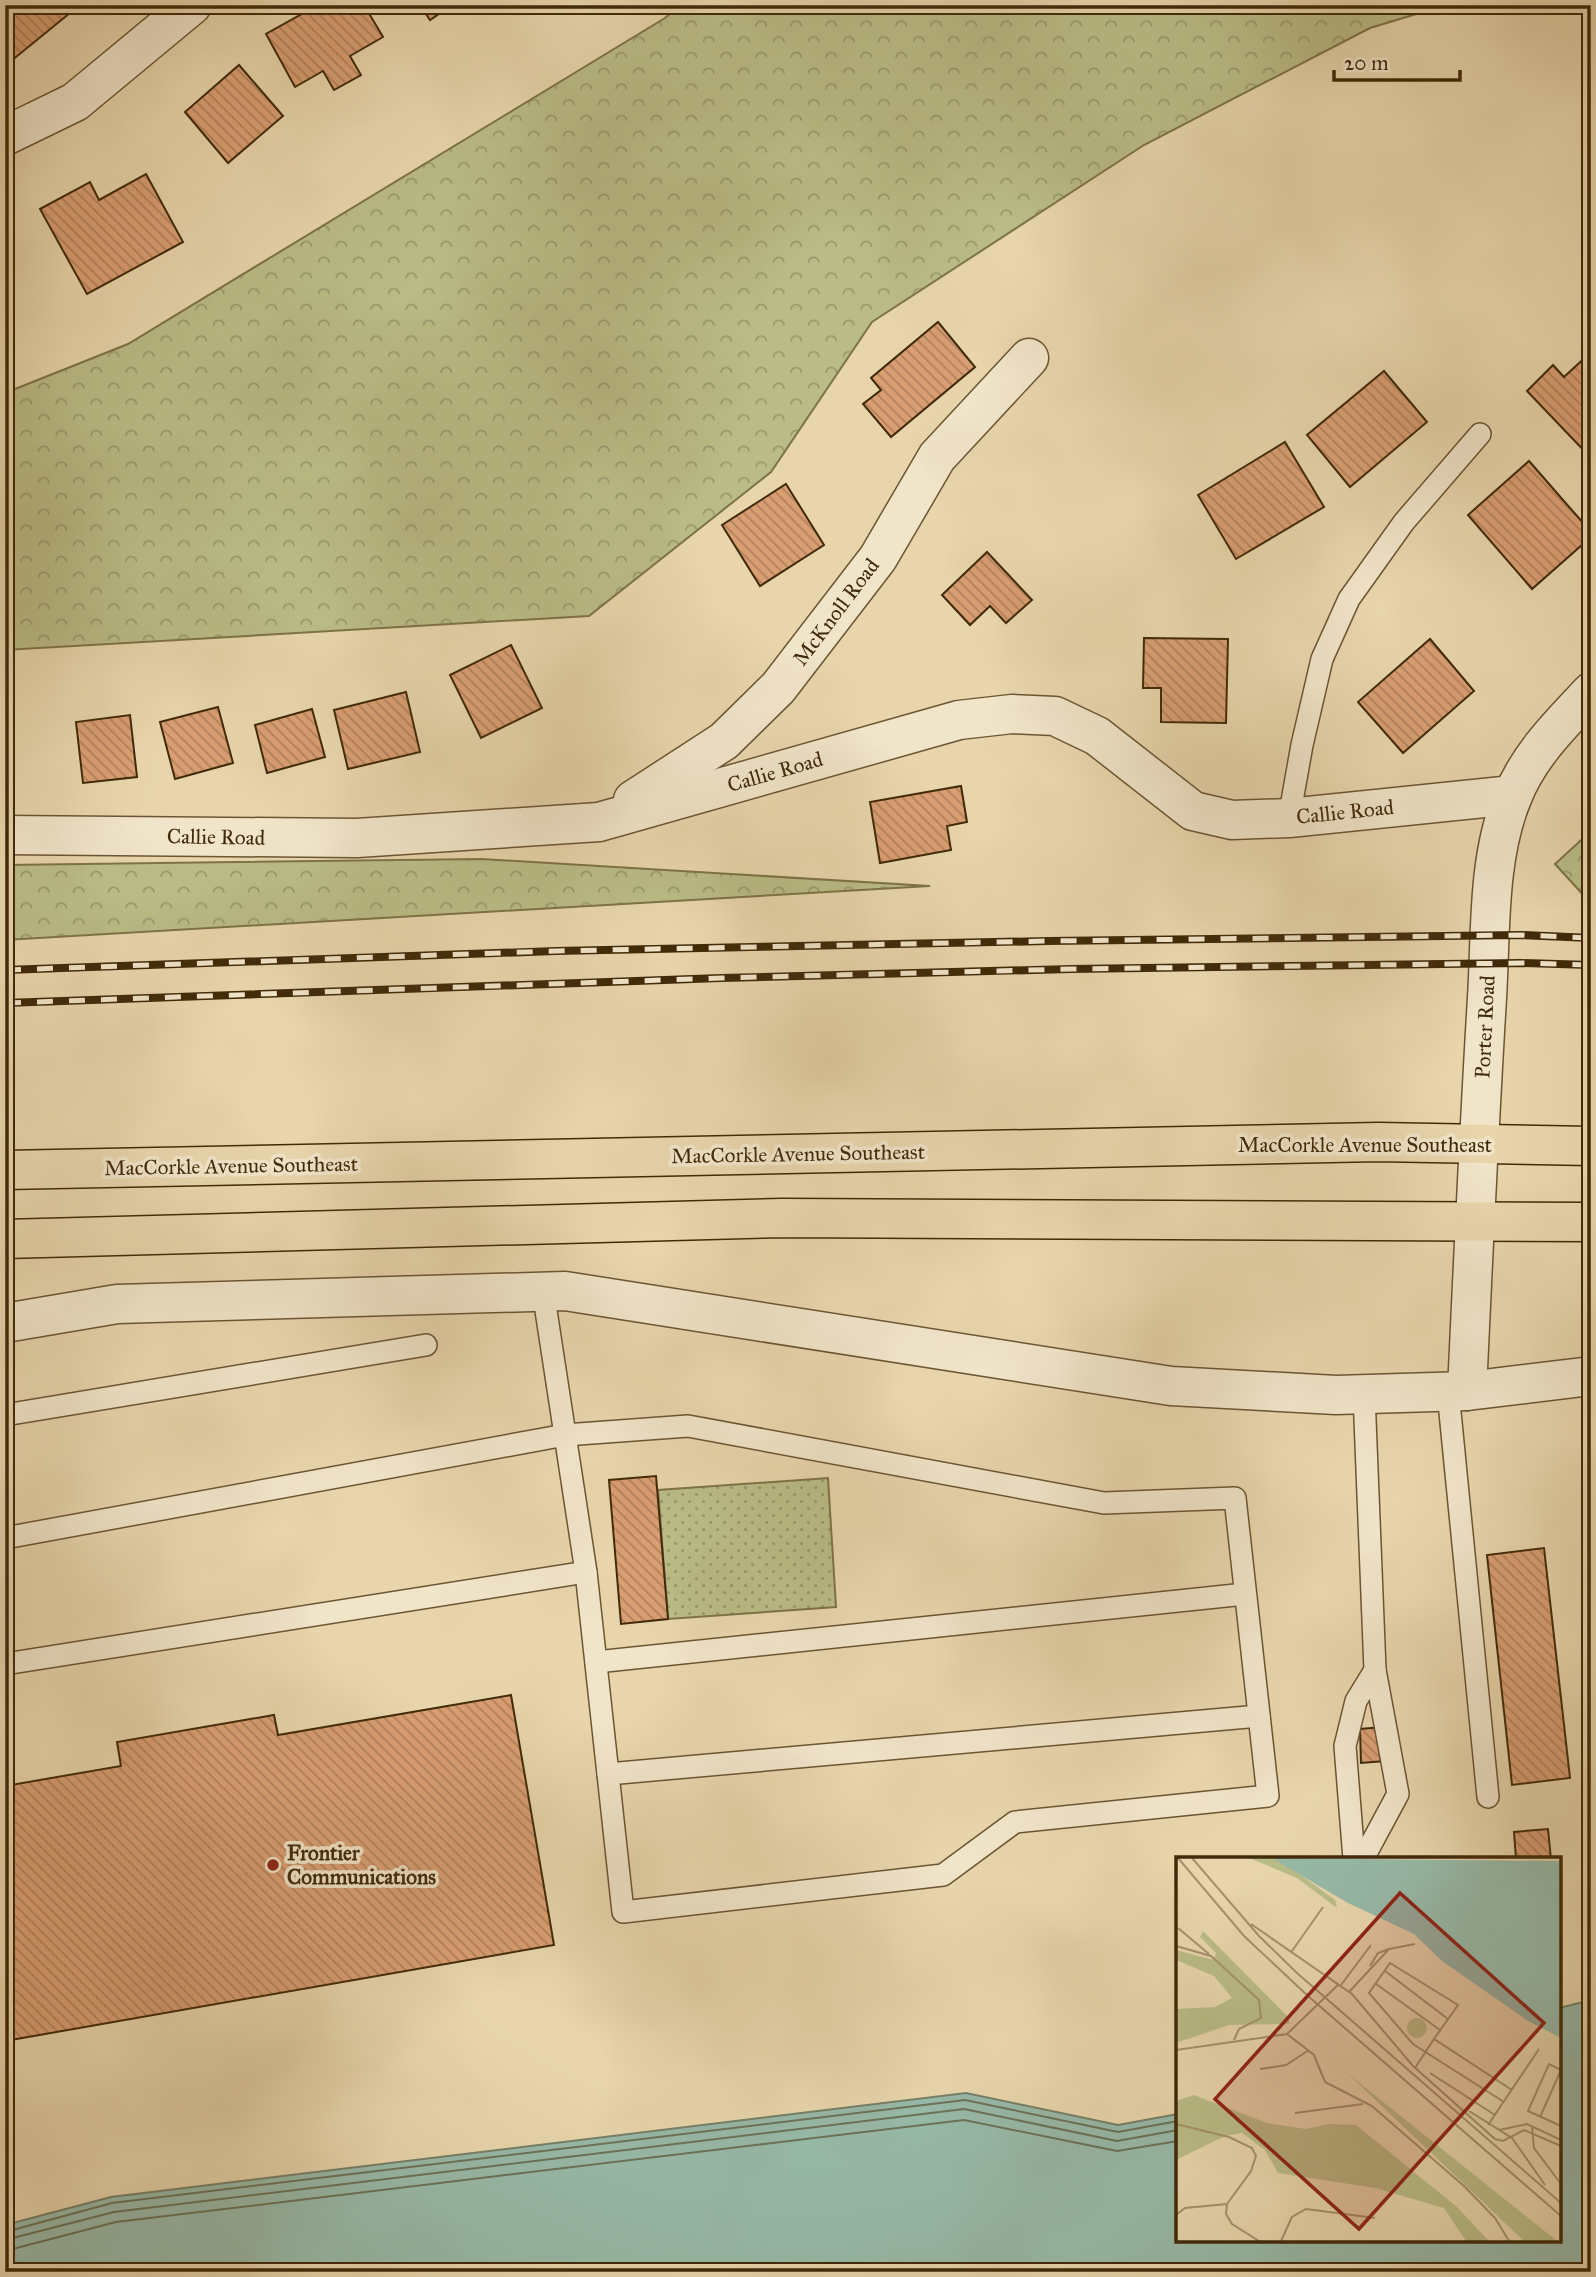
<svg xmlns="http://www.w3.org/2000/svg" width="1596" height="2277" viewBox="0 0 1596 2277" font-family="'IM FELL Great Primer',serif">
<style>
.grass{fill:url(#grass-dots);stroke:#7e7348;stroke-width:2}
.forest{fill:url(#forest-crowns);stroke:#7e7348;stroke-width:2}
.water{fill:#97b9a8;stroke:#758068;stroke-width:2}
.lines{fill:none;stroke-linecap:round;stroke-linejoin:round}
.shore{stroke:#6c7258;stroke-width:2}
.building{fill:url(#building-back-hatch);stroke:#412a09;stroke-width:2}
.service-casing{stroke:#6b5532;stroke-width:24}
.minor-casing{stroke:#6b5532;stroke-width:41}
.tertiary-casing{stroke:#6b5532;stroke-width:41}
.primary-casing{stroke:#412a09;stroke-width:41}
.service{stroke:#f0e4c9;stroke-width:21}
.minor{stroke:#f0e4c9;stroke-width:38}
.tertiary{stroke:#f0e4c9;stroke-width:38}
.primary{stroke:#e8d5ac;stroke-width:38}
.rail-casing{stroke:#412a09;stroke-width:8}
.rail{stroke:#f0e4c9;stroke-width:5;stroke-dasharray:16;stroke-linecap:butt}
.poi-dot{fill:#8f2418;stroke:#f0e4c9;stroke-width:2.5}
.labels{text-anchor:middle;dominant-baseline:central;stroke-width:7;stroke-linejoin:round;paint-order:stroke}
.street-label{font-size:21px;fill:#412a09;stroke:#f0e4c9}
.poi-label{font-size:21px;font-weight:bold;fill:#412a09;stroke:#f0e4c9;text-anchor:start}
.inset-road{fill:none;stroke:#a5916b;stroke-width:2}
.view{fill:#8f2418;fill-opacity:0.15;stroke:#8f2418;stroke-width:3.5}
.inset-edge{fill:none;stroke:#412a09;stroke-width:3.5}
</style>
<defs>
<pattern id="grass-dots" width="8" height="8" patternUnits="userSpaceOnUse" patternTransform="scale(1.75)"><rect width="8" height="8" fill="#babc87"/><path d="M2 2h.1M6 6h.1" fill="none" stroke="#99996d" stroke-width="1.8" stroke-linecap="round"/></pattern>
<pattern id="forest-crowns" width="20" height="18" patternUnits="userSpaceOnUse" patternTransform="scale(1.75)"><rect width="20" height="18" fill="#babc87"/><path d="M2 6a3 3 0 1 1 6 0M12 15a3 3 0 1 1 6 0" fill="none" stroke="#99996d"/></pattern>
<pattern id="building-back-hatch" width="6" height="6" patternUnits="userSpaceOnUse" patternTransform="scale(1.75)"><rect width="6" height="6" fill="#d99e72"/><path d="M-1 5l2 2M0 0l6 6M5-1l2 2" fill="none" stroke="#b2815c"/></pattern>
</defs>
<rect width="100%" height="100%" fill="#e8d5ac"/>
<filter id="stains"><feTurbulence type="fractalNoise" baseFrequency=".00286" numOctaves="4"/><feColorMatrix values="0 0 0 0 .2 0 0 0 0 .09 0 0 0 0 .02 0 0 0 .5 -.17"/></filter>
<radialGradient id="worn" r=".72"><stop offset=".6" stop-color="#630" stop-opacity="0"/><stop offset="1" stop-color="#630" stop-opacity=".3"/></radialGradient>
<!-- grass -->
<polygon class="grass" points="828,1478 836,1607 668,1619 658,1490"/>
<!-- forest -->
<g class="forest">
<polygon points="680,5 1446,5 1370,28 1144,145 872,322 771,472 589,616 5,650 5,393 128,344 665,18"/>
<polygon points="1591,831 1591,900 1587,899 1555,864"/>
<polygon points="482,859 930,886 5,940 5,865"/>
</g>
<!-- water -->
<polygon class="water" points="1591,2000 1591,2272 5,2272 5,2225 111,2197 966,2093 1118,2125 1178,2114 1178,2240 1559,2240 1559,2008"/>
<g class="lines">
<!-- shore -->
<g class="shore">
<polyline points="5,2232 112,2203 965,2100 1118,2132 1178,2121"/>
<polyline points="5,2240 114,2212 964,2109 1117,2141 1178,2130"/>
<polyline points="5,2251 116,2222 964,2120 1117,2151 1178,2141"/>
</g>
</g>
<!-- building -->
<g class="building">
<polygon points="5,5 74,5 76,8 5,66"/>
<polygon points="318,5 364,5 383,37 350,56 361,75 334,90 323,71 295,87 266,34"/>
<polygon points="420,5 452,5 430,20"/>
<polygon points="239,65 283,116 228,163 185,112"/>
<polygon points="146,174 183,242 87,294 40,209 90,182 99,200"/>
<polygon points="938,322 975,367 891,437 863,404 881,390 871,378"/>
<polygon points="1591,352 1591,458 1527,391 1553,365 1564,377"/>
<polygon points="1384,371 1427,422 1350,487 1307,435"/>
<polygon points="1285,442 1324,507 1236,559 1198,495"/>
<polygon points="1529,461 1591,532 1591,537 1532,589 1468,515"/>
<polygon points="786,484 824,545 760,586 722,525"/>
<polygon points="987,552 1032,600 1006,623 990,606 970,625 942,595"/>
<polygon points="1144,638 1228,639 1226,723 1161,722 1161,688 1143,688"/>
<polygon points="1430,639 1474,691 1403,753 1358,702"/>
<polygon points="511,645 542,708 481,738 450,675"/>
<polygon points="406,692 420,752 348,769 334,710"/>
<polygon points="218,707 233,763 175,779 160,722"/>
<polygon points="312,709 325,757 267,773 255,725"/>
<polygon points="130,715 137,777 83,783 76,722"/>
<polygon points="5,720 10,772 5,773"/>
<polygon points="961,786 967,822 947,826 951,850 880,863 870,802"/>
<polygon points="656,1476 668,1619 621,1624 609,1480"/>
<polygon points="1544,1548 1570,1778 1512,1785 1487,1555"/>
<polygon points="511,1695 554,1945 5,2041 5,1786 121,1766 117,1742 274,1715 278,1735"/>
<polygon points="1383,1727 1385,1761 1361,1763 1360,1729"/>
<polygon points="1548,1829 1551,1859 1516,1859 1514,1832"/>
</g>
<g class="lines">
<defs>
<g id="service">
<polyline points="1289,818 1302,745 1322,659 1349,599 1404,522 1480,434"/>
<polyline points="1448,1392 1488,1797"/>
<polyline points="5,1415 426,1345"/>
<polyline points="5,1538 565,1435 688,1426 1104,1503 1235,1498 1268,1796 1015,1822 943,1875 623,1912 586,1572"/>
<polyline points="596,1662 1245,1594"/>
<polyline points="5,1664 586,1572 543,1291"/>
<polyline points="608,1774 1259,1716"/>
<polyline points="1354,1859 1345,1746 1356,1701 1375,1670"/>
<polyline points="1363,1859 1398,1794 1375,1670 1364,1394"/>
</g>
<g id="minor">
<polyline points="5,136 75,102 192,5"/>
<polyline points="633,800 724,741 778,688 878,558 937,457 1029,358"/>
<polyline points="5,835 357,838 599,822 959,720 1012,714 1055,716 1097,736 1193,811 1232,820 1289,818 1513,795"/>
</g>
<g id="tertiary">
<polyline points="5,1323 117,1304 565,1291 1171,1386 1336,1395 1467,1391 1591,1376"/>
<path d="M 1467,1391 C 1473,1260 1479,1129 1487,998 C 1491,932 1487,860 1512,798 C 1528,756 1560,725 1591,692"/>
</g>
<g id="primary">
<polyline points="5,1170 1378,1142 1591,1146"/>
<polyline points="5,1239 782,1218 1591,1222"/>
</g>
</defs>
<!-- service casing -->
<use href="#service" class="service-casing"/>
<!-- minor casing -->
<use href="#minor" class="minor-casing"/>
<!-- tertiary casing -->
<use href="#tertiary" class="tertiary-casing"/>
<!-- primary casing -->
<use href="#primary" class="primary-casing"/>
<!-- service -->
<use href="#service" class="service"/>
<!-- minor -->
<use href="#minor" class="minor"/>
<!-- tertiary -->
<use href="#tertiary" class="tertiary"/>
<!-- primary -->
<use href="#primary" class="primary"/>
<defs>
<g id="rail">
<polyline points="5,970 556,951 1048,941 1521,935 1591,938"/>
<polyline points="5,1003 721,978 1071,969 1521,963 1591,965"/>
</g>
</defs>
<!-- rail casing -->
<use href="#rail" class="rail-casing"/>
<!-- rail -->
<use href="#rail" class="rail"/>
</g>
<!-- markers -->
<circle class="poi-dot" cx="273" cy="1865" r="7"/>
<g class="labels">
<!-- street labels -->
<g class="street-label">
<text transform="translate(836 612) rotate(-53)">McKnoll Road</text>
<text transform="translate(775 772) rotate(-16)">Callie Road</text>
<text transform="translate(1345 812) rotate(-6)">Callie Road</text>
<text transform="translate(216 837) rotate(1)">Callie Road</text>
<text transform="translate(1485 1027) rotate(-87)">Porter Road</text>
<text x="1365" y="1145">MacCorkle Avenue Southeast</text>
<text transform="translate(798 1154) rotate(-1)">MacCorkle Avenue Southeast</text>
<text transform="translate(231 1166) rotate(-1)">MacCorkle Avenue Southeast</text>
</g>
<!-- poi labels -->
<g class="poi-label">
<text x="287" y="1853">Frontier<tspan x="287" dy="24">Communications</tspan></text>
</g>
</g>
<!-- overview -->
<g transform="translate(1176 1857)">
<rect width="385" height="385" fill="#e8d5ac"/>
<path d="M 73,1 L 96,1 L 111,8 L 159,43 L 161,51 L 121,21 ZM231 171a10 10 0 1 1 20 0a10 10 0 1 1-20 0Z" fill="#babc87"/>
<path d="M 27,74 L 113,161 L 113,167 L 53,168 L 0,186 L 0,152 L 39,150 L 56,141 L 38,119 L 0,103 L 0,93 L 38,103 L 40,96 L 24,80 ZM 171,216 L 381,384 L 348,384 ZM 18,238 L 91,266 L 130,272 L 152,267 L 180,268 L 281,350 L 313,384 L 290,384 L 268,351 L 199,331 L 102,316 L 89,293 L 66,276 L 49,279 L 0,303 L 0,244 Z" fill="#babc87"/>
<path d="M 96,1 L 385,4 L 385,181 L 352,164 L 266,104 L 238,77 L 170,45 Z" fill="#97b9a8"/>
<path class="inset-road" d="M 2,1 L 68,79 L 132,139 L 385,359M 16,1 L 83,79 L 121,116 L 385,346M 75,67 L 176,137 L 237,209 L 319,282 L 327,284 L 348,273 L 385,289M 2,71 L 33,97M 0,89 L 35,99 L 83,143 L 85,161 L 63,172 L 58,183M 213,92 L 239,87M 116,94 L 147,50M 209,114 L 272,162M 200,127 L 264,173M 165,128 L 195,88M 173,135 L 213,92 L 202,96 L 194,109M 111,177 L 138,198 L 149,225 L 196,249 L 289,330 L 319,361 L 333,384M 258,182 L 282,148 L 214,106 L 193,136 L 237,187 L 328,245M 0,193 L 111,177 L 163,127M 239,211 L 258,182 L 336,233M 84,212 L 110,208 L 133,193M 385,213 L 373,207 L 352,254 L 385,269M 254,216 L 319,258M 293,254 L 336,281 L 369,328M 119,256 L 187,247M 364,260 L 385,213M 0,267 L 53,280 L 76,291 L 80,299 L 75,314 L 51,347 L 50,357 L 56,367 L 83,384M 312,268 L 363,192M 356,269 L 358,291 L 385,327M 323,273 L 351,267 L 385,283M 0,358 L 9,351 L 51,347M 105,384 L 116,360 L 130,352 L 199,361"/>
<path class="view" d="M 224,36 L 368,166 L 183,372 L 39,242 Z"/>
<rect width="385" height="385" class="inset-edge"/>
</g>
<!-- margin -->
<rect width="1596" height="2277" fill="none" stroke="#e8d5ac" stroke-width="28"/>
<rect x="7" y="7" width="1582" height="2263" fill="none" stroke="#412a09" stroke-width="3.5"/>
<rect x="14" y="14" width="1568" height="2249" fill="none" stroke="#412a09" stroke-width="2"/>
<!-- scale -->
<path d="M1334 70v10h126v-10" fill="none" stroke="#412a09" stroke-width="3.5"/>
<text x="1344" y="70" font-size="21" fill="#412a09" stroke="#f0e4c9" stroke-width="5" paint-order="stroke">20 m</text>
<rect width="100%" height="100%" filter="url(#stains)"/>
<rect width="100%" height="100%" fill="url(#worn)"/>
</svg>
